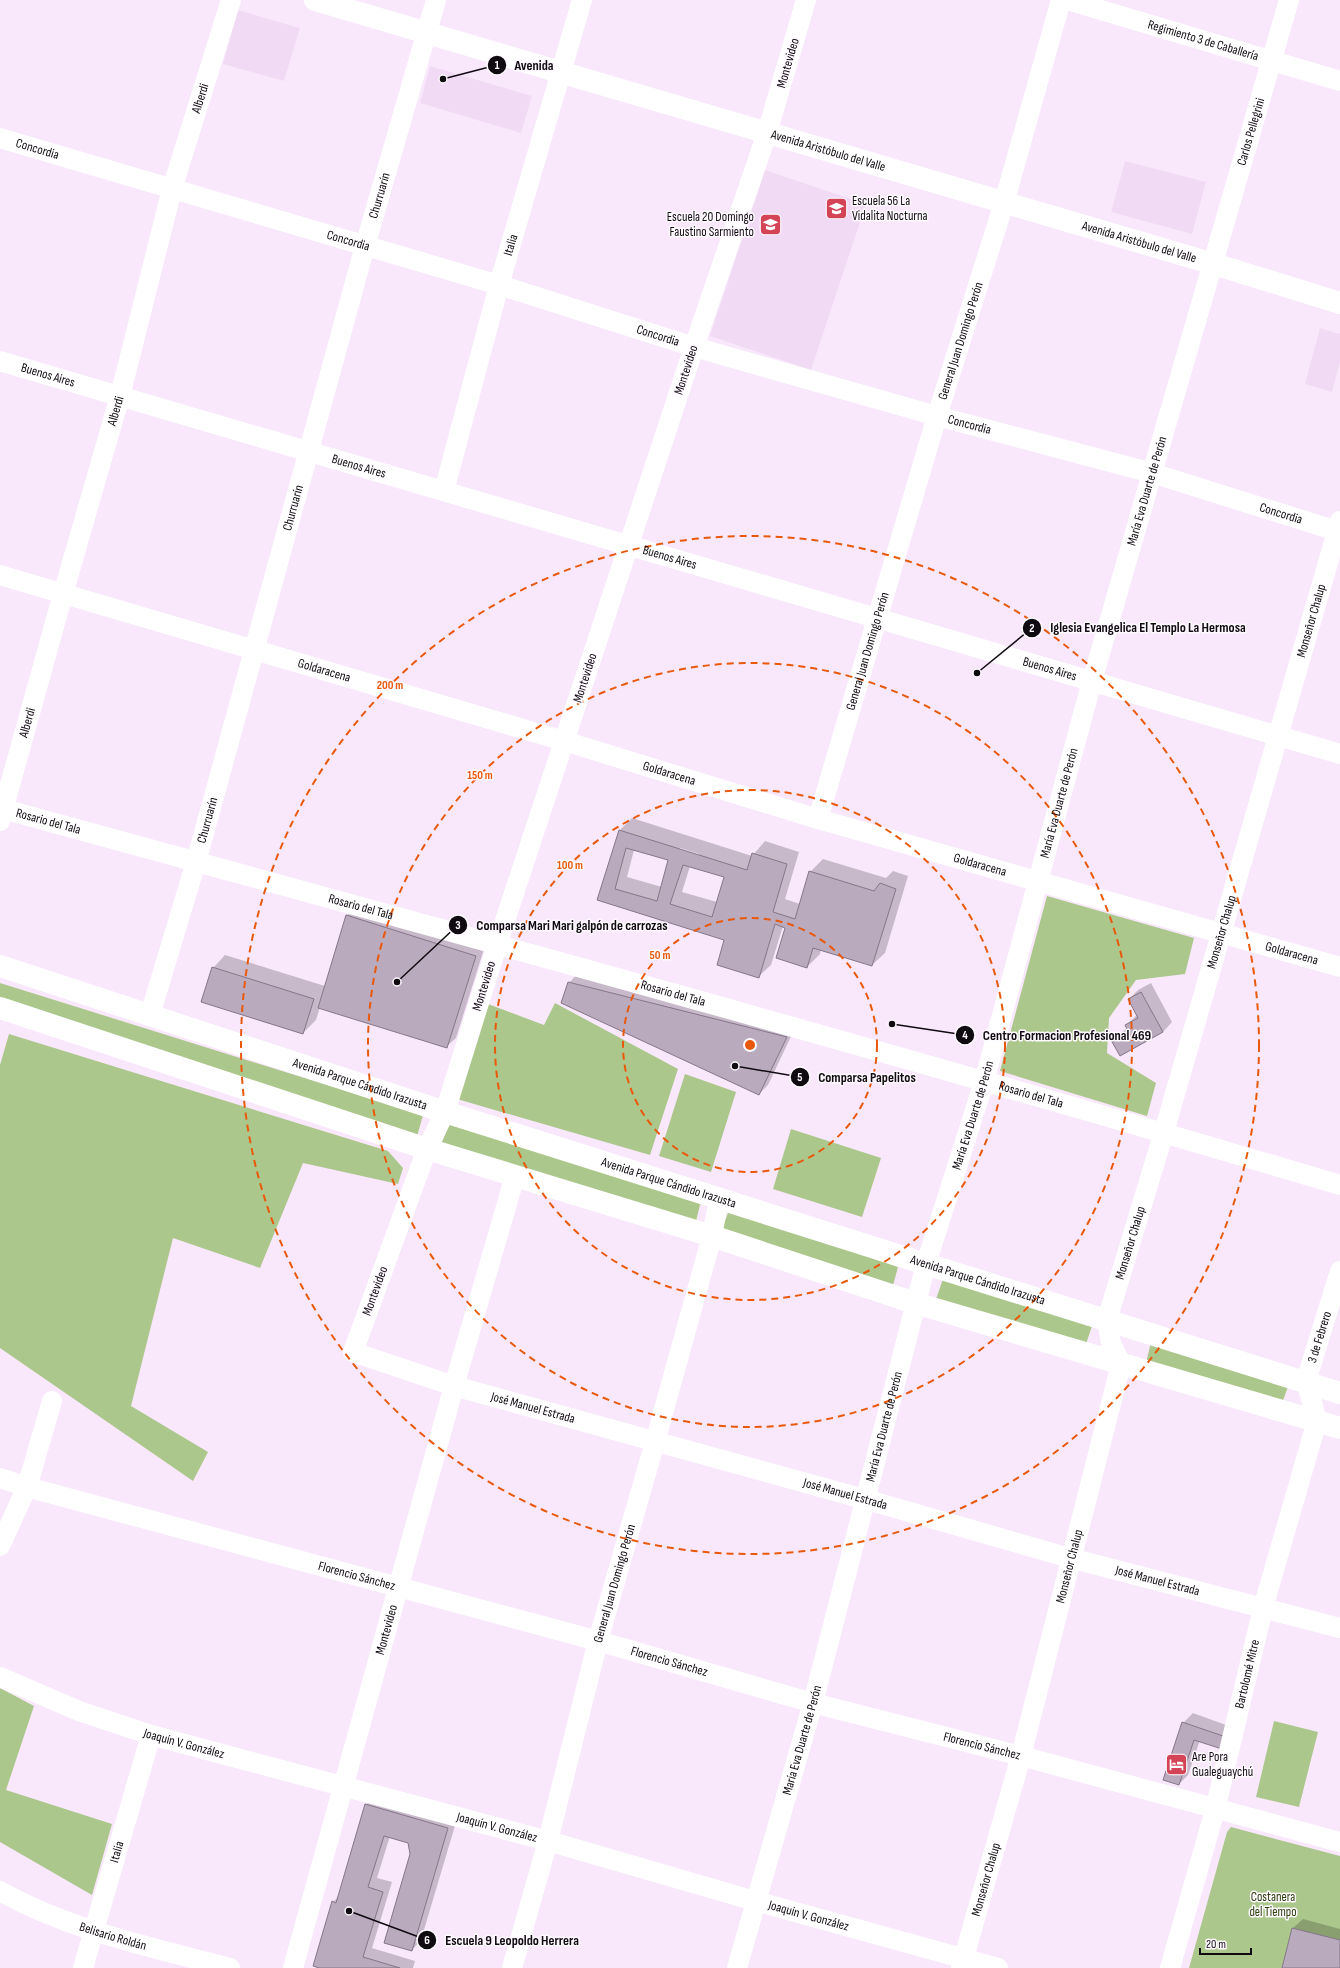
<svg xmlns="http://www.w3.org/2000/svg" width="1340" height="1968" viewBox="0 0 1340 1968" font-family="'Sofia Sans Condensed',sans-serif">
<style>
.built{fill:#f1dbf4}
.green{fill:#acc78b}
.shadow{fill:#0003;fill-rule:evenodd}
.building{fill:#baaabd;stroke:#857688;fill-rule:evenodd}
.lines{fill:none;stroke-linecap:round;stroke-linejoin:round}
.street{stroke:#fff;stroke-width:20}
.secondary{stroke:#fff;stroke-width:22}
.ring{fill:none;stroke:#e8590c;stroke-width:2;stroke-dasharray:7 5}
.labels{text-anchor:middle;dominant-baseline:central;stroke-width:3;stroke-linejoin:round;paint-order:stroke}
.street-label{font-size:13px;fill:#100a11;stroke:#fefaff}
.poi-label{font-size:13px;fill:#100a11;stroke:#fefaff;text-anchor:start}
.park-label{font-size:13px;fill:#2b3d0b;stroke:#fefaff}
.centre{fill:#e8590c;stroke:#fefaff;stroke-width:2}
.ring-label{font-size:12px;text-anchor:middle;font-weight:bold;fill:#e8590c;stroke:#fefaff;stroke-width:3;stroke-linejoin:round;paint-order:stroke}
.leader{fill:none;stroke:#100a11;stroke-width:1.5}
.callout-dot{fill:#100a11;stroke:#fefaff;stroke-width:1.5}
.mark-label{font-size:12px;text-anchor:middle;font-weight:bold;fill:#fff}
.callout-label{font-size:14px;text-anchor:middle;font-weight:bold;fill:#100a11;stroke:#fefaff;stroke-width:3;stroke-linejoin:round;paint-order:stroke}
</style>
<rect width="100%" height="100%" fill="#f9e8fc"/>
<!-- built -->
<g class="built">
<polygon points="238,10 300,28 284,81 223,64"/>
<polygon points="430,66 532,96 521,133 420,103"/>
<polygon points="1125,161 1206,182 1192,234 1111,212"/>
<polygon points="765,170 866,204 811,370 710,336"/>
<polygon points="1320,328 1340,334 1340,362 1332,392 1305,384"/>
</g>
<!-- green -->
<g class="green">
<polygon points="1047,896 1194,938 1185,974 1136,980 1109,1018 1107,1053 1156,1083 1147,1116 1000,1071"/>
<polygon points="0,983 423,1115 416,1140 0,1012"/>
<polygon points="555,1003 678,1069 650,1155 457,1099 488,1004 544,1025"/>
<polygon points="9,1034 388,1151 403,1168 398,1184 303,1163 260,1268 173,1238 131,1406 208,1452 193,1481 0,1348 0,1065"/>
<polygon points="685,1074 736,1092 711,1172 659,1156"/>
<polygon points="449,1124 701,1201 695,1225 440,1147"/>
<polygon points="791,1129 881,1158 862,1217 773,1189"/>
<polygon points="729,1210 898,1267 892,1289 721,1232"/>
<polygon points="943,1279 1092,1326 1084,1350 934,1305"/>
<polygon points="1151,1342 1290,1381 1281,1406 1145,1367"/>
<polygon points="0,1688 34,1706 6,1790 112,1824 92,1895 0,1842"/>
<polygon points="1274,1721 1318,1732 1299,1807 1256,1797"/>
<polygon points="1231,1827 1340,1856 1340,1968 1189,1968 1227,1832"/>
</g>
<!-- shadow -->
<g class="shadow">
<path d="M 632,818 L 752,856 L 765,841 L 799,852 L 785,899 L 800,904 L 810,872 L 823,859 L 886,878 L 893,871 L 908,876 L 885,953 L 872,965 L 821,949 L 820,954 L 807,967 L 787,927 L 783,926 L 771,965 L 758,977 L 726,939 L 598,900 L 619,831 ZM 680,848 L 699,854 L 698,856 L 680,850 ZM 634,850 L 669,859 L 662,887 L 627,877 ZM 690,866 L 725,877 L 717,902 L 682,892 Z"/>
<polygon points="356,906 485,946 456,1038 446,1047 320,1007 316,1020 303,1033 213,968 225,955 325,986 347,915"/>
<polygon points="578,973 795,1028 768,1085 759,1094 569,983"/>
<polygon points="1151,983 1172,1022 1163,1032 1120,1055 1112,1040 1127,1028 1126,1025 1137,1015 1129,999 1138,990"/>
<polygon points="1193,1713 1234,1728 1222,1748 1200,1740 1188,1775 1179,1784 1183,1723"/>
<polygon points="375,1795 457,1819 421,1940 412,1950 411,1854 408,1842 390,1836 377,1878 392,1882 372,1948 415,1961 413,1968 322,1968 333,1902 339,1896 366,1805"/>
<polygon points="1303,1919 1340,1929 1340,1968 1283,1968 1293,1928"/>
</g>
<!-- building -->
<g class="building">
<path d="M 619,830 L 747,870 L 752,853 L 787,864 L 773,912 L 795,919 L 809,871 L 874,891 L 880,883 L 896,889 L 872,966 L 813,948 L 807,968 L 776,958 L 785,928 L 775,924 L 759,978 L 717,965 L 724,940 L 597,900 ZM 626,848 L 668,860 L 657,901 L 615,889 ZM 683,865 L 724,877 L 712,917 L 670,904 Z"/>
<polygon points="346,915 476,956 447,1048 318,1008"/>
<polygon points="212,967 314,999 303,1034 201,1002"/>
<polygon points="568,982 787,1037 759,1095 561,1003"/>
<polygon points="1141,992 1163,1032 1120,1056 1111,1040 1128,1031 1125,1025 1138,1018 1128,999"/>
<polygon points="1182,1722 1226,1737 1222,1749 1194,1740 1179,1785 1163,1780"/>
<polygon points="365,1804 448,1828 412,1951 384,1943 410,1854 408,1843 384,1836 368,1887 383,1892 363,1957 400,1968 319,1968 313,1966 332,1901 336,1903"/>
<polygon points="1292,1928 1340,1940 1340,1968 1282,1968"/>
</g>
<g class="lines">
<!-- street -->
<g class="street">
<path id="s1" d="M 806,0 L 767,133 L 694,347 L 497,945 L 445,1112 L 427,1149 L 353,1352 L 454,1386 L 864,1499 L 1070,1558 L 1340,1628"/>
<path id="s2" d="M 1067,0 L 1340,81"/>
<path id="s3" d="M 0,138 L 499,285 L 694,347 L 937,416 L 1152,473 L 1340,532"/>
<path id="s4" d="M 0,361 L 1340,754"/>
<path id="s5" d="M 444,491 L 499,285 L 582,0"/>
<path id="s6" d="M 0,575 L 564,741 L 818,819 L 1340,967"/>
<path id="s7" d="M 3,809 C 450,931 896,1053 1340,1185"/>
<path id="s8" d="M 818,819 L 937,416 L 1004,203 L 1061,0"/>
<path id="s9" d="M 0,821 L 63,594 L 120,396 L 172,189 L 231,0"/>
<path id="s10" d="M 150,1015 L 196,862 L 365,246 L 436,0"/>
<path id="s11" d="M 0,1478 L 27,1487 L 598,1641 L 813,1703 L 1021,1756 L 1340,1842"/>
<polyline points="0,1546 27,1487 52,1401"/>
<path id="s12" d="M 0,1677 L 79,1711 L 151,1735 L 548,1841 L 755,1901 L 998,1968"/>
<path id="s13" d="M 0,1891 C 71,1931 152,1947 230,1968"/>
<path id="s14" d="M 83,1968 L 151,1735"/>
<path id="s15" d="M 293,1968 L 454,1386 L 515,1176"/>
<path id="s16" d="M 512,1968 L 548,1841 L 598,1641 L 655,1442 L 712,1236 L 719,1199"/>
<path id="s17" d="M 737,1968 L 813,1703 L 926,1264 L 984,1082 L 1092,681 L 1289,0"/>
<path id="s18" d="M 961,1968 L 1021,1756 L 1121,1364 L 1111,1343 L 1107,1320 L 1164,1132 L 1340,521"/>
<path id="s19" d="M 1170,1968 L 1215,1810 L 1263,1608 L 1317,1421 L 1306,1381 L 1340,1271"/>
</g>
<!-- secondary -->
<g class="secondary">
<path id="s20" d="M 315,0 L 1214,264 L 1340,303"/>
<path id="s21" d="M 0,966 L 445,1112 L 926,1264 L 1340,1393"/>
<polyline points="0,1008 427,1149 712,1236 915,1303 1340,1428"/>
</g>
</g>
<!-- distance rings -->
<g class="ring">
<circle cx="750" cy="1045" r="127"/>
<circle cx="750" cy="1045" r="255"/>
<circle cx="750" cy="1045" r="382"/>
<circle cx="750" cy="1045" r="509"/>
</g>
<!-- icons -->
<defs>
<symbol id="school-square" viewBox="-11 -11 22 22"><rect x="-9" y="-9" width="18" height="18" rx="4" fill="#d44457" stroke="#fefaff"/><path d="M0-5L7-2L0 1L-7-2ZM-4 1L0 2.5L4 1V4Q0 6-4 4Z" fill="#fff"/></symbol>
<symbol id="hotel-square" viewBox="-11 -11 22 22"><rect x="-9" y="-9" width="18" height="18" rx="4" fill="#d44457" stroke="#fefaff"/><path d="M-6-4.5h1.5V1H6V5H4.5V3h-9V5H-6ZM-4 0a1.8 1.8 0 1 1 3.6 0ZM.5 0V-2.5h3Q6-2.5 6 0Z" fill="#fff"/></symbol>
</defs>
<g fill-rule="evenodd">
<use href="#school-square" x="824" y="196" width="25" height="25"/>
<use href="#school-square" x="758" y="212" width="25" height="25"/>
<use href="#hotel-square" x="1164" y="1752" width="25" height="25"/>
</g>
<g class="labels">
<!-- street labels -->
<g class="street-label">
<text stroke="none"><textPath href="#s2" startOffset="142">Regimiento 3 de Caballería</textPath></text>
<text transform="translate(788 63) rotate(-74)">Montevideo</text>
<text stroke="none"><textPath href="#s9" startOffset="750">Alberdi</textPath></text>
<text stroke="none"><textPath href="#s17" startOffset="1907">Carlos Pellegrini</textPath></text>
<text stroke="none"><textPath href="#s3" startOffset="39">Concordia</textPath></text>
<text stroke="none"><textPath href="#s20" startOffset="535">Avenida Aristóbulo del Valle</textPath></text>
<text stroke="none"><textPath href="#s10" startOffset="851">Churruarín</textPath></text>
<text stroke="none"><textPath href="#s3" startOffset="363">Concordia</textPath></text>
<text stroke="none"><textPath href="#s20" startOffset="859">Avenida Aristóbulo del Valle</textPath></text>
<text stroke="none"><textPath href="#s5" startOffset="255">Italia</textPath></text>
<text stroke="none"><textPath href="#s3" startOffset="687">Concordia</textPath></text>
<text stroke="none"><textPath href="#s8" startOffset="499">General Juan Domingo Perón</textPath></text>
<text transform="translate(686 370) rotate(-72)">Montevideo</text>
<text stroke="none"><textPath href="#s4" startOffset="50">Buenos Aires</textPath></text>
<text stroke="none"><textPath href="#s9" startOffset="426">Alberdi</textPath></text>
<text stroke="none"><textPath href="#s3" startOffset="1011">Concordia</textPath></text>
<text stroke="none"><textPath href="#s4" startOffset="374">Buenos Aires</textPath></text>
<text stroke="none"><textPath href="#s17" startOffset="1533">María Eva Duarte de Perón</textPath></text>
<text stroke="none"><textPath href="#s10" startOffset="527">Churruarín</textPath></text>
<text stroke="none"><textPath href="#s3" startOffset="1335">Concordia</textPath></text>
<text stroke="none"><textPath href="#s4" startOffset="698">Buenos Aires</textPath></text>
<text stroke="none"><textPath href="#s18" startOffset="1400">Monseñor Chalup</textPath></text>
<text stroke="none"><textPath href="#s8" startOffset="175">General Juan Domingo Perón</textPath></text>
<text stroke="none"><textPath href="#s4" startOffset="1094">Buenos Aires</textPath></text>
<text stroke="none"><textPath href="#s6" startOffset="338">Goldaracena</textPath></text>
<text transform="translate(585 678) rotate(-72)">Montevideo</text>
<text stroke="none"><textPath href="#s9" startOffset="102">Alberdi</textPath></text>
<text stroke="none"><textPath href="#s6" startOffset="698">Goldaracena</textPath></text>
<text stroke="none"><textPath href="#s17" startOffset="1209">María Eva Duarte de Perón</textPath></text>
<text stroke="none"><textPath href="#s10" startOffset="203">Churruarín</textPath></text>
<text stroke="none"><textPath href="#s7" startOffset="47">Rosario del Tala</textPath></text>
<text stroke="none"><textPath href="#s6" startOffset="1022">Goldaracena</textPath></text>
<text stroke="none"><textPath href="#s7" startOffset="371">Rosario del Tala</textPath></text>
<text stroke="none"><textPath href="#s18" startOffset="1076">Monseñor Chalup</textPath></text>
<text stroke="none"><textPath href="#s6" startOffset="1346">Goldaracena</textPath></text>
<text transform="translate(484 986) rotate(-73)">Montevideo</text>
<text stroke="none"><textPath href="#s7" startOffset="695">Rosario del Tala</textPath></text>
<text stroke="none"><textPath href="#s21" startOffset="379">Avenida Parque Cándido Irazusta</textPath></text>
<text stroke="none"><textPath href="#s7" startOffset="1067">Rosario del Tala</textPath></text>
<text stroke="none"><textPath href="#s17" startOffset="885">María Eva Duarte de Perón</textPath></text>
<text stroke="none"><textPath href="#s21" startOffset="703">Avenida Parque Cándido Irazusta</textPath></text>
<text stroke="none"><textPath href="#s18" startOffset="752">Monseñor Chalup</textPath></text>
<text stroke="none"><textPath href="#s21" startOffset="1027">Avenida Parque Cándido Irazusta</textPath></text>
<text transform="translate(375 1291) rotate(-70)">Montevideo</text>
<text stroke="none"><textPath href="#s19" startOffset="654">3 de Febrero</textPath></text>
<text stroke="none"><textPath href="#s1" startOffset="1615">José Manuel Estrada</textPath></text>
<text stroke="none"><textPath href="#s17" startOffset="561">María Eva Duarte de Perón</textPath></text>
<text stroke="none"><textPath href="#s1" startOffset="1939">José Manuel Estrada</textPath></text>
<text stroke="none"><textPath href="#s18" startOffset="416">Monseñor Chalup</textPath></text>
<text stroke="none"><textPath href="#s11" startOffset="370">Florencio Sánchez</textPath></text>
<text stroke="none"><textPath href="#s1" startOffset="2263">José Manuel Estrada</textPath></text>
<text stroke="none"><textPath href="#s16" startOffset="398">General Juan Domingo Perón</textPath></text>
<text stroke="none"><textPath href="#s15" startOffset="351">Montevideo</textPath></text>
<text stroke="none"><textPath href="#s11" startOffset="694">Florencio Sánchez</textPath></text>
<text stroke="none"><textPath href="#s19" startOffset="304">Bartolomé Mitre</textPath></text>
<text stroke="none"><textPath href="#s17" startOffset="237">María Eva Duarte de Perón</textPath></text>
<text stroke="none"><textPath href="#s12" startOffset="196">Joaquín V. González</textPath></text>
<text stroke="none"><textPath href="#s11" startOffset="1018">Florencio Sánchez</textPath></text>
<text stroke="none"><textPath href="#s12" startOffset="520">Joaquín V. González</textPath></text>
<text stroke="none"><textPath href="#s14" startOffset="121">Italia</textPath></text>
<text stroke="none"><textPath href="#s18" startOffset="92">Monseñor Chalup</textPath></text>
<text stroke="none"><textPath href="#s12" startOffset="844">Joaquín V. González</textPath></text>
<text stroke="none"><textPath href="#s13" startOffset="122">Belisario Roldán</textPath></text>
</g>
<!-- poi labels -->
<g class="poi-label">
<text x="852" y="201">Escuela 56 La<tspan x="852" dy="15">Vidalita Nocturna</tspan></text>
<text x="754" y="217" text-anchor="end">Escuela 20 Domingo<tspan x="754" dy="15">Faustino Sarmiento</tspan></text>
<text x="1192" y="1757">Are Pora<tspan x="1192" dy="15">Gualeguaychú</tspan></text>
</g>
<!-- park labels -->
<g class="park-label">
<text x="1273" y="1897">Costanera<tspan x="1273" dy="15">del Tiempo</tspan></text>
</g>
</g>
<circle cx="750" cy="1045" r="6" class="centre"/>
<g class="ring-label">
<text x="390" y="689">200 m</text>
<text x="480" y="779">150 m</text>
<text x="570" y="869">100 m</text>
<text x="660" y="959">50 m</text>
</g>
<!-- callouts -->
<path class="leader" d="M443 79L497 65M977 673L1032 628M397 982L458 925M892 1024L965 1035M735 1066L800 1077M349 1911L427 1940"/>
<g class="callout-dot">
<circle cx="443" cy="79" r="4"/>
<circle cx="977" cy="673" r="4"/>
<circle cx="397" cy="982" r="4"/>
<circle cx="892" cy="1024" r="4"/>
<circle cx="735" cy="1066" r="4"/>
<circle cx="349" cy="1911" r="4"/>
<circle cx="497" cy="65" r="10"/>
<circle cx="1032" cy="628" r="10"/>
<circle cx="458" cy="925" r="10"/>
<circle cx="965" cy="1035" r="10"/>
<circle cx="800" cy="1077" r="10"/>
<circle cx="427" cy="1940" r="10"/>
</g>
<g class="mark-label">
<text x="497" y="69">1</text>
<text x="1032" y="632">2</text>
<text x="458" y="929">3</text>
<text x="965" y="1039">4</text>
<text x="800" y="1081">5</text>
<text x="427" y="1944">6</text>
</g>
<g class="callout-label">
<text x="534" y="70">Avenida</text>
<text x="1148" y="632">Iglesia Evangelica El Templo La Hermosa</text>
<text x="572" y="930">Comparsa Mari Mari galpón de carrozas</text>
<text x="1067" y="1040">Centro Formacion Profesional 469</text>
<text x="867" y="1082">Comparsa Papelitos</text>
<text x="512" y="1945">Escuela 9 Leopoldo Herrera</text>
</g>
<!-- scale -->
<path d="M1200 1948v6h51v-6" fill="none" stroke="#100a11" stroke-width="2"/>
<text x="1206" y="1948" font-size="12" fill="#100a11" stroke="#fefaff" stroke-width="3" paint-order="stroke">20 m</text>
</svg>
